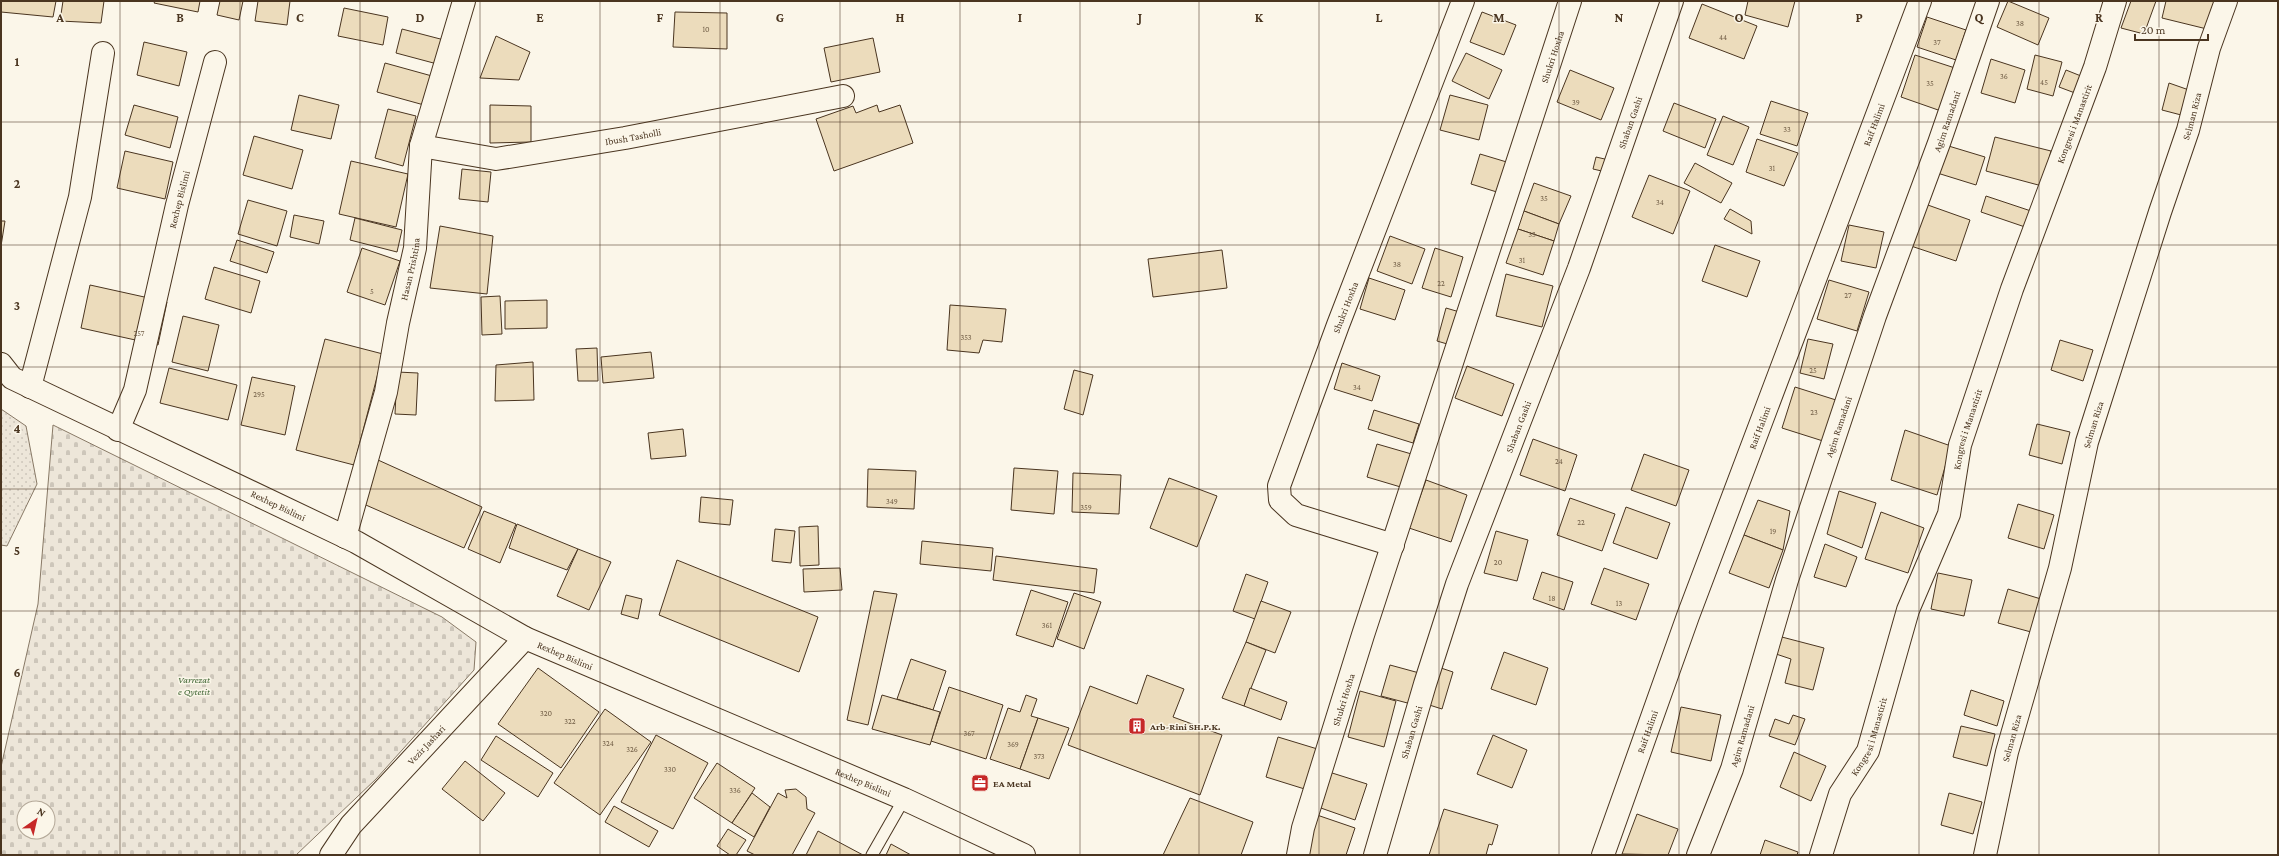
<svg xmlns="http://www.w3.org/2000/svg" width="2279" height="856" viewBox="0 0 2279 856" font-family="'Crimson Pro',serif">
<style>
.cemetery{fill:url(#cemetery-stones);stroke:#887966;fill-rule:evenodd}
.park{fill:url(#park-dots);stroke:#887966}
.building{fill:#ecdcbc;stroke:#4a3520}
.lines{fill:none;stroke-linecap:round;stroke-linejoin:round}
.service-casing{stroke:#4a3520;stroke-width:13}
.minor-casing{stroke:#4a3520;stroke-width:24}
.tertiary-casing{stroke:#4a3520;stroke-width:24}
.primary-casing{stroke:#4a3520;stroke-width:24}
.service{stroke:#fbf6e9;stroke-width:11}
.minor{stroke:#fbf6e9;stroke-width:22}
.tertiary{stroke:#fbf6e9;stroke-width:22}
.primary{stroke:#fbf6e9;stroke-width:22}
.grid{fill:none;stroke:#4a3520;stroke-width:1;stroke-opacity:0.55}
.labels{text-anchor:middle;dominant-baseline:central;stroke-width:3;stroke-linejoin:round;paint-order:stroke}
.number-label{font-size:8px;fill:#725f47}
.street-label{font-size:10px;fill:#4a3520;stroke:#fbf6e9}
.park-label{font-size:10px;font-style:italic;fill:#436837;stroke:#fbf6e9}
.poi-label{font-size:10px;font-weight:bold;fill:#4a3520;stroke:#fbf6e9;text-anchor:start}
.grid-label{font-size:13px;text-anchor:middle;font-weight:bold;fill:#4a3520;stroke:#fbf6e9;stroke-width:3;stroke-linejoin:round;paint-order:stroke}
</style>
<defs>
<pattern id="cemetery-stones" width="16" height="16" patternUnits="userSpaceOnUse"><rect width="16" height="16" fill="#ede6d9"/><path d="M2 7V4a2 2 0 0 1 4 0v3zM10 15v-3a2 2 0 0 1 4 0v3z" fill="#cdc6ba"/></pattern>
<pattern id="park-dots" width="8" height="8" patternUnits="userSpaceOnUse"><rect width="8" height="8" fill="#ede6d9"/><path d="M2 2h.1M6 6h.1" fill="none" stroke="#cdc6ba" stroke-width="1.8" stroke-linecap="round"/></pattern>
</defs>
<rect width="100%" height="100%" fill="#fbf6e9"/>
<!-- cemetery -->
<path class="cemetery" d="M 53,425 L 442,617 L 476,642 L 474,670 L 376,779 L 296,855 L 1,855 L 1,767 L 38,604 ZM 24,808 L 48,808 L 48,832 L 24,832 Z"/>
<!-- park -->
<polygon class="park" points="1,409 26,426 37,484 7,546 1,545"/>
<!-- building -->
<g class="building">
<polygon points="1,1 56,1 53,17 1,12"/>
<polygon points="63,1 104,1 101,23 60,21"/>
<polygon points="155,1 200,1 198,12 154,3"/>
<polygon points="220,1 243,1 239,20 217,15"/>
<polygon points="258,1 290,1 287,25 255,21"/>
<polygon points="1748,1 1795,1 1788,27 1745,15"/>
<polygon points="2008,1 2049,18 2038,45 1997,27"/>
<polygon points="2131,1 2156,1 2144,34 2121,28"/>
<polygon points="2166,1 2219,1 2211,30 2162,18"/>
<polygon points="1702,4 1757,26 1744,59 1689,38"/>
<polygon points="344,8 388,17 383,45 338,36"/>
<polygon points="675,12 727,13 727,49 673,47"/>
<polygon points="1482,12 1516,25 1504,55 1470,42"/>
<polygon points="1927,17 1966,30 1956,60 1917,47"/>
<polygon points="402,29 448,41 441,65 396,53"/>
<polygon points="496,36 530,52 519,80 480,78"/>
<polygon points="873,38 880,72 831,82 824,48"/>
<polygon points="144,42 187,52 179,86 137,75"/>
<polygon points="1466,53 1502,70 1489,99 1452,81"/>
<polygon points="1915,55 1955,68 1941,111 1901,97"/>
<polygon points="2035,55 2062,62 2053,96 2027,89"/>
<polygon points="1991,59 2025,70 2015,103 1981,93"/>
<polygon points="385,63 432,76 424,105 377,92"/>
<polygon points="1570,70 1614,88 1601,120 1557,102"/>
<polygon points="2066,70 2081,76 2075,93 2059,87"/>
<polygon points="2169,83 2189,90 2185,116 2162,110"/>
<polygon points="299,95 339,105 331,139 291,130"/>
<polygon points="1450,95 1488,105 1479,140 1440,130"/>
<polygon points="1771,101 1808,113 1797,146 1760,134"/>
<polygon points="1674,103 1716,119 1705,148 1663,131"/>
<polygon points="134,105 178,117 170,148 125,135"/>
<polygon points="490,105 531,106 531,142 490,143"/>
<polygon points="877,105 879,112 900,105 913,143 834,171 816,119 853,106 856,113"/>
<polygon points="388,109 416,116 403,166 375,158"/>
<polygon points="1723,116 1749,127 1733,165 1707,155"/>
<polygon points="254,136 303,150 292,189 243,175"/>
<polygon points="1995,137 2051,151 2042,186 1986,171"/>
<polygon points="1757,139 1798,153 1784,186 1746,172"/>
<polygon points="1942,144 1985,157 1976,185 1934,172"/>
<polygon points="125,151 173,162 165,199 117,188"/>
<polygon points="1480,154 1510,163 1500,193 1471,184"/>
<polygon points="1596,157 1609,160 1606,172 1593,169"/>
<polygon points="351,161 408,174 396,227 339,214"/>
<polygon points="1695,163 1732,183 1721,203 1684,183"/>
<polygon points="462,169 491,172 488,202 459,199"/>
<polygon points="1649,175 1690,191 1673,234 1632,217"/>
<polygon points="1534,183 1571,196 1559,224 1524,211"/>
<polygon points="1986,196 2034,212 2028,228 1981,212"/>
<polygon points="248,200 287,211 277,246 238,234"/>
<polygon points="1925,204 1970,220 1956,261 1911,246"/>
<polygon points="1730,209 1751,221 1752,234 1724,219"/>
<polygon points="1524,211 1559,224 1554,241 1518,229"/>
<polygon points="294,215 324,221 319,244 290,237"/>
<polygon points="355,218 402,230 397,252 350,240"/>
<polygon points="1,221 5,221 1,246"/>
<polygon points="1849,225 1884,232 1876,268 1841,261"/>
<polygon points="440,226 493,236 487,294 430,288"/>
<polygon points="1518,229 1554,241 1543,275 1506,263"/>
<polygon points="1390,236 1425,249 1412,284 1377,271"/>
<polygon points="237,240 274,252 267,273 230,261"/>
<polygon points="1715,245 1760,261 1747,297 1702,281"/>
<polygon points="362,248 400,261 385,305 347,292"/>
<polygon points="1435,248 1463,257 1451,297 1422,288"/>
<polygon points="1222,250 1227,288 1153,297 1148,259"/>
<polygon points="214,267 260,281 251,313 205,299"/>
<polygon points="1506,274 1553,286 1542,327 1496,316"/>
<polygon points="1369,278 1405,290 1395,320 1360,309"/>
<polygon points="1829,280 1869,292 1857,331 1817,319"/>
<polygon points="90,285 167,302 158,345 81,328"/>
<polygon points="500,296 502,334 482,335 481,297"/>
<polygon points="547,300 547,328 505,329 505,301"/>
<polygon points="950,305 1006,309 1002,342 983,340 979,353 947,350"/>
<polygon points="1446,308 1463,313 1454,346 1437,341"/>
<polygon points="183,316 219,325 208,371 172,362"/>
<polygon points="325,339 383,354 354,465 296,450"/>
<polygon points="1808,339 1833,344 1824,379 1800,373"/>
<polygon points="2060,340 2093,350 2083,381 2051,370"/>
<polygon points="597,348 598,381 578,381 576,349"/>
<polygon points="651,352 654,378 603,383 601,357"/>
<polygon points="533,362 534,400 495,401 496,365"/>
<polygon points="1342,363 1380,376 1372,401 1334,389"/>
<polygon points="1467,366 1514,384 1502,416 1455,398"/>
<polygon points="169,368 237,385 228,420 160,403"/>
<polygon points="1074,370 1093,375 1083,415 1064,409"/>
<polygon points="397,372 418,373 416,415 395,414"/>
<polygon points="252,377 295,386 285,435 241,425"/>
<polygon points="1795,387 1836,400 1823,441 1782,428"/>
<polygon points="1374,410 1419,424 1413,443 1368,429"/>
<polygon points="2037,424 2070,432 2062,464 2029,455"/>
<polygon points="683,429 686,456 651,459 648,433"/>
<polygon points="1905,430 1951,446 1937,495 1891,480"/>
<polygon points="1533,439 1577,455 1565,491 1520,475"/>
<polygon points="1377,444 1415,455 1404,488 1367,477"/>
<polygon points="1644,454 1689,470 1676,506 1631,490"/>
<polygon points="378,460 482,507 464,548 359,502"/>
<polygon points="1014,468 1058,471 1054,514 1011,510"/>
<polygon points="868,469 916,471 914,509 867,507"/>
<polygon points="1073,473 1121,475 1119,514 1072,512"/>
<polygon points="1169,478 1217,496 1197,547 1150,528"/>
<polygon points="1426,480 1467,495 1451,542 1409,528"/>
<polygon points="1839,491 1876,503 1862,548 1827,534"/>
<polygon points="701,497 733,500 730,525 699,522"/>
<polygon points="1570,498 1615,514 1602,551 1557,535"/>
<polygon points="1758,500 1790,511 1783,550 1744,535"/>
<polygon points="2018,504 2054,515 2044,549 2008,538"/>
<polygon points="1626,507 1670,523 1657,559 1613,543"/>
<polygon points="484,511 516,524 500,563 468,549"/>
<polygon points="1881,512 1924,528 1908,573 1865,559"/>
<polygon points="517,524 578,549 567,570 509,548"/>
<polygon points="818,526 819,565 800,566 799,527"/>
<polygon points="775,529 795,531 791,563 772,561"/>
<polygon points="1496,531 1528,540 1517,581 1484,573"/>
<polygon points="1744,535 1783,550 1769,588 1729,573"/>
<polygon points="922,541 993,548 991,571 920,564"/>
<polygon points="1825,544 1857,557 1846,587 1814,577"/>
<polygon points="578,549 611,562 589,610 557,596"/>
<polygon points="996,556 1097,569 1094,593 993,580"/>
<polygon points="677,560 818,617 799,672 659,615"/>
<polygon points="840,568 842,590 804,592 803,569"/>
<polygon points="1604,568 1649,584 1636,620 1591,604"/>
<polygon points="1542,572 1573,582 1564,610 1533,599"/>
<polygon points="1938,573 1972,580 1964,616 1931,609"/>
<polygon points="1246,574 1268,582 1255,619 1233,611"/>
<polygon points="2008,589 2041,599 2031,632 1998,623"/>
<polygon points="1031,590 1068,602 1053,647 1016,635"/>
<polygon points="874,591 897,594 868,725 847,720"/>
<polygon points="1074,593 1101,602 1084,649 1057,639"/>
<polygon points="626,595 642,599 638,619 621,614"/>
<polygon points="1261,601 1291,612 1275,653 1246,642"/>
<polygon points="1778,636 1824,648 1813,690 1785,683 1791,659 1773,653"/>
<polygon points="1246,642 1266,650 1244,706 1222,698"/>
<polygon points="1504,652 1548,668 1536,705 1491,689"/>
<polygon points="911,659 946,671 933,710 897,699"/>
<polygon points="1390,665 1423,674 1415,705 1381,696"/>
<polygon points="1435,666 1453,672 1442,709 1423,703"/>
<polygon points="538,668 599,712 561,768 498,724"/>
<polygon points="1147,675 1184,689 1173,717 1222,735 1200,795 1068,745 1090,686 1137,704"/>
<polygon points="949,687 1003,705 986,759 931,741"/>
<polygon points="1250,688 1287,702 1281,720 1244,706"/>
<polygon points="1971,690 2004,701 1997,726 1964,715"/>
<polygon points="1360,691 1396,701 1384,747 1348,737"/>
<polygon points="882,695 940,712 930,745 872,729"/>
<polygon points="1026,695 1037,699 1031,716 1038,718 1020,769 990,759 1008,708 1020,712"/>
<polygon points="1681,707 1721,715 1711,761 1671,752"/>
<polygon points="605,709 651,742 600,815 554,783"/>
<polygon points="1793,715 1805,719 1795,745 1769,736 1775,719 1789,724"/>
<polygon points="1038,718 1069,728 1049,779 1020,769"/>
<polygon points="1961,726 1995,734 1987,766 1953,757"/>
<polygon points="656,735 708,763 673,829 621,802"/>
<polygon points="1493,735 1527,750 1512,788 1477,774"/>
<polygon points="496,736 553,773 538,797 481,760"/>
<polygon points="1278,737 1324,751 1311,791 1266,777"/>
<polygon points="1794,752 1826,766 1811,801 1780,787"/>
<polygon points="465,761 505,793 483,821 442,789"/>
<polygon points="717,763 755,788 732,823 694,798"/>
<polygon points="1329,772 1367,784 1355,820 1318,807"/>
<polygon points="796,789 806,797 807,809 815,813 792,855 755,855 747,851 778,793 787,798 785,790"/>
<polygon points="752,793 770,807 754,837 732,823"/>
<polygon points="1949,793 1982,802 1973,834 1941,825"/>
<polygon points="1190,798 1253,822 1241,855 1163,855"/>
<polygon points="614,806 658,831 649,847 605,822"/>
<polygon points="1444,809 1498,825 1492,845 1489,844 1486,855 1429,855"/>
<polygon points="1637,814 1678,829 1668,855 1622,854"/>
<polygon points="1317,815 1355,828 1346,855 1303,855"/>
<polygon points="728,829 746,840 736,855 730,855 717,846"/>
<polygon points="818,831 863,855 806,855"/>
<polygon points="1765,840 1798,852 1797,855 1760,855"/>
<polygon points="891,844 911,855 886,855"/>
</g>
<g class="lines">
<defs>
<polyline id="service" points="872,855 904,799"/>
<g id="minor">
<path id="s1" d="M 421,146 L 496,159 L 625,138 L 843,96"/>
<polyline points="30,387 80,197 103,53"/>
<path id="s2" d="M 118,430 L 135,390 L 177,205 L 215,62"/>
<path id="s3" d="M 1393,545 L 1296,515 L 1280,500 L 1279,486 L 1338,325 L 1463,1"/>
<path id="s4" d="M 331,855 L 351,825 L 525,638"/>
<path id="s5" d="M 1298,855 L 1303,828 L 1363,635 L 1570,1"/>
<path id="s6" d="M 1375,855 L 1425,684 L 1457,584 L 1579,268 L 1672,1"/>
<path id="s7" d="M 1603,855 L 1688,616 L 1920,1"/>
<path id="s8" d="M 1698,855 L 1732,769 L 1787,580 L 1875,316 L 1939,143 L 1988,1"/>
<path id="s9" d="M 1821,855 L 1840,794 L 1868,751 L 1908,610 L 1949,514 L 1960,445 L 2012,289 L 2095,67 L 2115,1"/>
<path id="s10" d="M 1985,855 L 2007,752 L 2060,568 L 2087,442 L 2160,212 L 2188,130 L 2209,48 L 2226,1"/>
</g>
<g id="tertiary">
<path id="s11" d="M 345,537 L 386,392 L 398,323 L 415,248 L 421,146 L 464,1"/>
</g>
<g id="primary">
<path id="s12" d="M 1,364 L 12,378 L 356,542 L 525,638 L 904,799 L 1024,855"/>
</g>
</defs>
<!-- service casing -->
<use href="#service" class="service-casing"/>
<!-- minor casing -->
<use href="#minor" class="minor-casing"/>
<!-- tertiary casing -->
<use href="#tertiary" class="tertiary-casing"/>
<!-- primary casing -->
<use href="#primary" class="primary-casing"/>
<!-- service -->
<use href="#service" class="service"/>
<!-- minor -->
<use href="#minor" class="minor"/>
<!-- tertiary -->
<use href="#tertiary" class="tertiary"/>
<!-- primary -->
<use href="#primary" class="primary"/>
</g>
<!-- grid -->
<path class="grid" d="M 120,1 L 120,855M 240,1 L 240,855M 360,1 L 360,855M 480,1 L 480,855M 600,1 L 600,855M 720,1 L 720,855M 840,1 L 840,855M 960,1 L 960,855M 1080,1 L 1080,855M 1199,1 L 1199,855M 1319,1 L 1319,855M 1439,1 L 1439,855M 1559,1 L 1559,855M 1679,1 L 1679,855M 1799,1 L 1799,855M 1919,1 L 1919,855M 2039,1 L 2039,855M 2159,1 L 2159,855M 1,122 L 2278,122M 1,245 L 2278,245M 1,367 L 2278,367M 1,489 L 2278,489M 1,611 L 2278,611M 1,734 L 2278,734"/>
<!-- icons -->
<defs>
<symbol id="building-square" viewBox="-11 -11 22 22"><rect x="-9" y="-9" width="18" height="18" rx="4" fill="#c62828" stroke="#fbf6e9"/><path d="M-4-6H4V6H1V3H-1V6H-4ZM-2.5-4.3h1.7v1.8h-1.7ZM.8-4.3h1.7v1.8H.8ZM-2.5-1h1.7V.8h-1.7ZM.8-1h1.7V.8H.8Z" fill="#fff"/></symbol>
<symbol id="office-square" viewBox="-11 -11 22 22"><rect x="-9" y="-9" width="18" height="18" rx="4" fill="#c62828" stroke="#fbf6e9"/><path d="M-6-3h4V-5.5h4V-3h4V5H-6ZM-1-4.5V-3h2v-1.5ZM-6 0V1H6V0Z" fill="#fff"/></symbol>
</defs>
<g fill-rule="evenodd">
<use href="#building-square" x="1127" y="716" width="20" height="20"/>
<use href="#office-square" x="970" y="773" width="20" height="20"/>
</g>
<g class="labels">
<!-- number labels -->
<g class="number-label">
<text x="2020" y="23">38</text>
<text x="706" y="29">10</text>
<text x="1723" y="37">44</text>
<text x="1937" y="42">37</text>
<text x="2004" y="76">36</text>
<text x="2044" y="82">45</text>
<text x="1930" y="83">35</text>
<text x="1576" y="102">39</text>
<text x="1787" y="129">33</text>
<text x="1772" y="168">31</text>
<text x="1544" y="198">35</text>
<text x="1660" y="202">34</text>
<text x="1532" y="234">33</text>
<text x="1522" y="260">31</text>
<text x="1397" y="264">38</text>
<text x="1441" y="283">22</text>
<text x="372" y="291">5</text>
<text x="1848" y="295">27</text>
<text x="139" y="333">257</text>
<text x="966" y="337">353</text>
<text x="1813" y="370">25</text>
<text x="1357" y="387">34</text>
<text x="259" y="394">295</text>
<text x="1814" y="412">23</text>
<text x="1559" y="461">24</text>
<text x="892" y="501">349</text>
<text x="1086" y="507">359</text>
<text x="1581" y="522">22</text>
<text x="1773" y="531">19</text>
<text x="1498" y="562">20</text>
<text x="1552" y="598">18</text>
<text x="1619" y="603">13</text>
<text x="1047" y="625">361</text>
<text x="546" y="713">320</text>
<text x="570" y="721">322</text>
<text x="969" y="733">367</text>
<text x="608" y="743">324</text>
<text x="1013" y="744">369</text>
<text x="632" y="749">326</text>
<text x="1039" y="756">373</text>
<text x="670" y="769">330</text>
<text x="735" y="790">336</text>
</g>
<!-- street labels -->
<g class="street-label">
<text stroke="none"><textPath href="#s5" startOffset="838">Shukri Hoxha</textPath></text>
<text stroke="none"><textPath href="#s10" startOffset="768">Selman Riza</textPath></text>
<text stroke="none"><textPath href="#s8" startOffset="775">Agim Ramadani</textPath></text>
<text stroke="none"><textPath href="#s6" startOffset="776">Shaban Gashi</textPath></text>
<text stroke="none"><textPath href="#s9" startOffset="777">Kongresi i Manastirit</textPath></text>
<text stroke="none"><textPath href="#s7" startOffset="779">Raif Halimi</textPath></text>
<text stroke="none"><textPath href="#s1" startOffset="215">Ibush Tasholli</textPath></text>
<text stroke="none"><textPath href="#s2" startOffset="239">Rexhep Bislimi</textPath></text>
<text stroke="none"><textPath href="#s11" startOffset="276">Hasan Prishtina</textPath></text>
<text stroke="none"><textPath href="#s3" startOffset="328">Shukri Hoxha</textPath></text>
<text stroke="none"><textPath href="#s10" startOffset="444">Selman Riza</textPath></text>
<text stroke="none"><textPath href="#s6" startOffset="452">Shaban Gashi</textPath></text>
<text stroke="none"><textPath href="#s8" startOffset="451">Agim Ramadani</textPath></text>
<text stroke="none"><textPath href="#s7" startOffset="455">Raif Halimi</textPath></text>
<text stroke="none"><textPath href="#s9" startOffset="453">Kongresi i Manastirit</textPath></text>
<text stroke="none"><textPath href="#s12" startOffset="313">Rexhep Bislimi</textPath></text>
<text stroke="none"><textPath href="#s12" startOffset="637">Rexhep Bislimi</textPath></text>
<text stroke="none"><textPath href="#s5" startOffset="162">Shukri Hoxha</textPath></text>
<text stroke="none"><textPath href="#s7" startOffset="131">Raif Halimi</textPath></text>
<text stroke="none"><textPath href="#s6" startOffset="128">Shaban Gashi</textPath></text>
<text stroke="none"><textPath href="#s9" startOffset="129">Kongresi i Manastirit</textPath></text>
<text stroke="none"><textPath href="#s8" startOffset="127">Agim Ramadani</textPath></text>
<text stroke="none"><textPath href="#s10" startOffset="120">Selman Riza</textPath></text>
<text stroke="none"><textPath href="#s4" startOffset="146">Vezir Jashari</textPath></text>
<text stroke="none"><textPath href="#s12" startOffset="961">Rexhep Bislimi</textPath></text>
</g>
<!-- park labels -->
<g class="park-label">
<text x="194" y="679">Varrezat<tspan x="194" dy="12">e Qytetit</tspan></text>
</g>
<!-- poi labels -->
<g class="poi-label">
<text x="1150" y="726">Arb-Rini SH.P.K.</text>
<text x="993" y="783">EA Metal</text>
</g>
</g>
<g class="grid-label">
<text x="60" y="22">A</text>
<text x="180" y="22">B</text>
<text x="300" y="22">C</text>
<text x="420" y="22">D</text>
<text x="540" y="22">E</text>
<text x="660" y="22">F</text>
<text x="780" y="22">G</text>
<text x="900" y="22">H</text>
<text x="1020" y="22">I</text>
<text x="1140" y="22">J</text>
<text x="1259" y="22">K</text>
<text x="1379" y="22">L</text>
<text x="1499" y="22">M</text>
<text x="1619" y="22">N</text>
<text x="1739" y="22">O</text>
<text x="1859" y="22">P</text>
<text x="1979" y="22">Q</text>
<text x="2099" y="22">R</text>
<text x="17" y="66">1</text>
<text x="17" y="188">2</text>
<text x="17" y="310">3</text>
<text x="17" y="433">4</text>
<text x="17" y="555">5</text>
<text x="17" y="677">6</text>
</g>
<!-- border -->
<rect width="2279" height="856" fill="none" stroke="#4a3520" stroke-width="4"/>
<!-- north arrow -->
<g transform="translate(36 820) rotate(34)"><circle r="19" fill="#fbf6e9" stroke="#b4a999"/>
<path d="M0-3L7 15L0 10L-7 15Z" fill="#c62828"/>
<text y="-6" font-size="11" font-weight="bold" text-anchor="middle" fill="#4a3520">N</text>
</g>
<!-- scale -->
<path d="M2135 34v6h73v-6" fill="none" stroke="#4a3520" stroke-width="2"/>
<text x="2141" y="34" font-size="12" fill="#4a3520" stroke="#fbf6e9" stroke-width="3" paint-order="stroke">20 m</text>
</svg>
